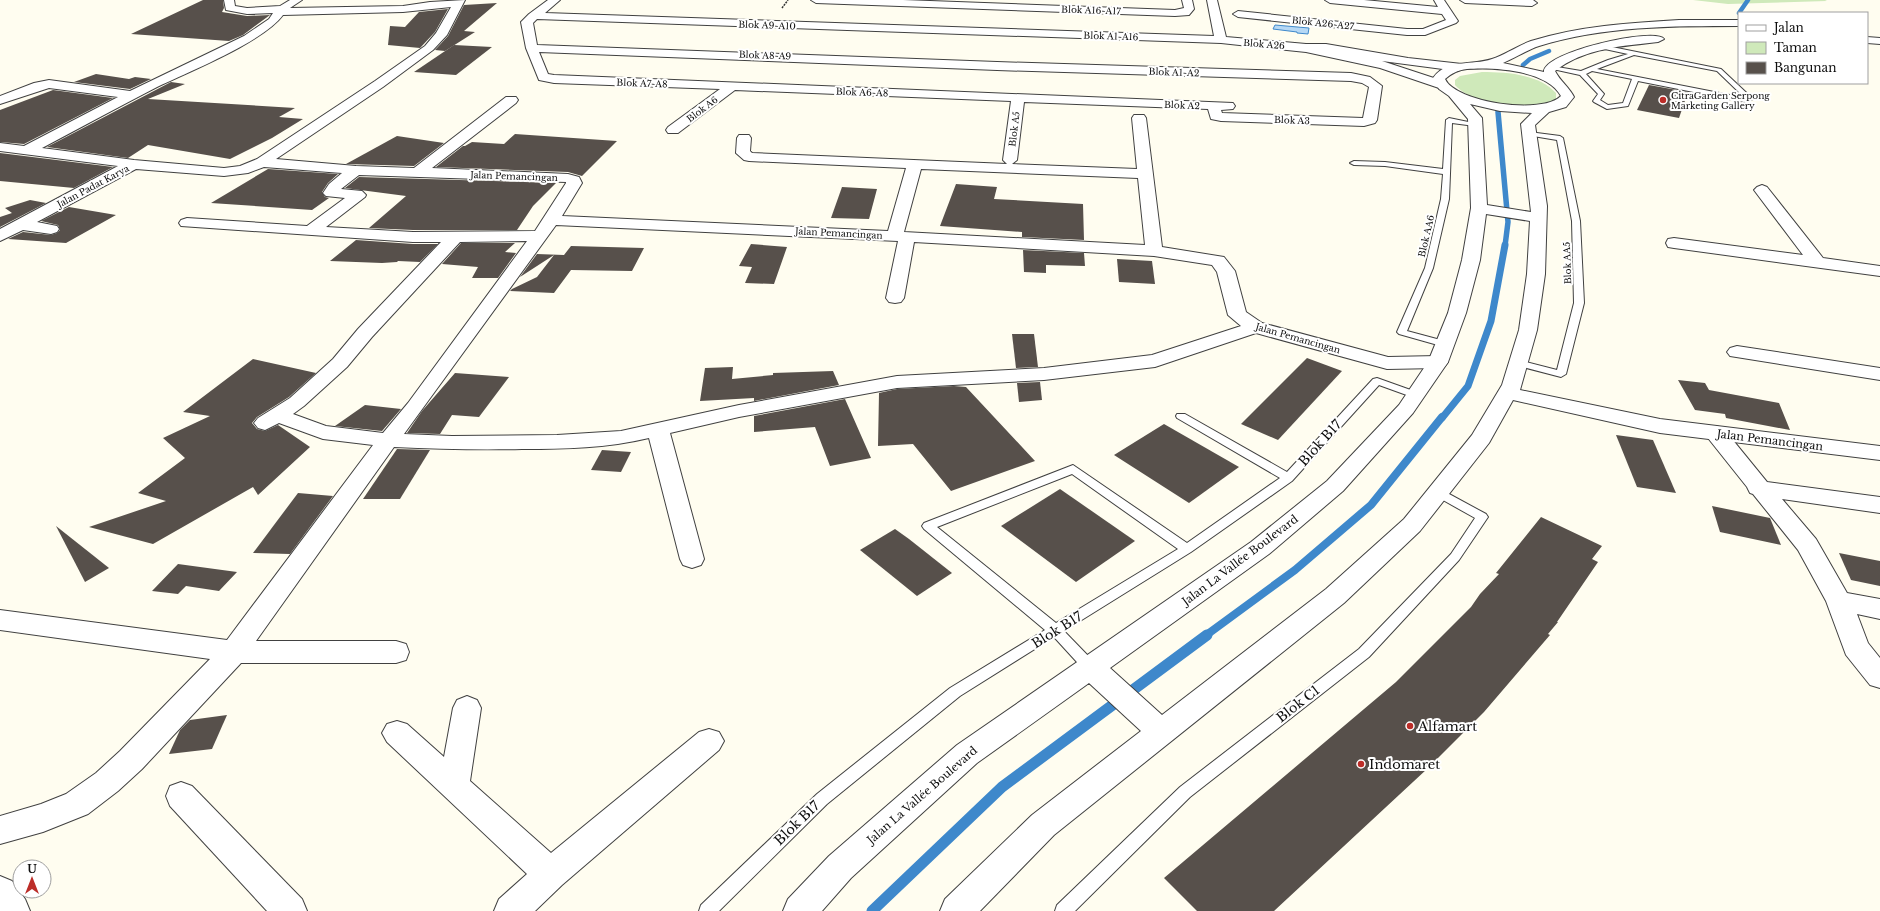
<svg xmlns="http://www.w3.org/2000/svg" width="1880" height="911" viewBox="0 0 1880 911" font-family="'Libre Baskerville',serif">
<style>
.green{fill:#cfe9ba}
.water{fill:#b6d8f5;stroke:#3e88cb}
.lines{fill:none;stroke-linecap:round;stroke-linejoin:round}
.stream-far4{stroke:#3e88cb;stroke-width:4.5}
.stream-far3{stroke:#3e88cb;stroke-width:5.5}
.stream-far2{stroke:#3e88cb;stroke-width:7}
.stream-far1{stroke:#3e88cb;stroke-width:8}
.stream{stroke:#3e88cb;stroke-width:11}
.building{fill:#57504b}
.service-casing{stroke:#414141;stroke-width:2}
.minor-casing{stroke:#414141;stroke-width:2}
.tertiary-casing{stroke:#414141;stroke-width:2}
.path{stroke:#303030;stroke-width:1.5;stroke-dasharray:2 1;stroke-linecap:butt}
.service{fill:#fff;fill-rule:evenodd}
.minor{fill:#fff;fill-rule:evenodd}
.tertiary{fill:#fff;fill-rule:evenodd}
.poi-dot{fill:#bc2d28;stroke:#fff;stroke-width:1.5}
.labels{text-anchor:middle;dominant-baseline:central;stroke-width:4;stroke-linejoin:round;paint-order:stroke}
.far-street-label{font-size:9px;fill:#0e0e0e;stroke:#fff}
.far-poi-label{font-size:9px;fill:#0e0e0e;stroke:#fff;text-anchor:start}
.street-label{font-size:11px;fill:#0e0e0e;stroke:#fff}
.near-street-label{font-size:13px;fill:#0e0e0e;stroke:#fff}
.near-poi-label{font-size:13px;fill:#0e0e0e;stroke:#fff;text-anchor:start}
</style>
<rect width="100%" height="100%" fill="#fffdf0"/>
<!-- green -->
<g class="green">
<polygon points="1693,0 1825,0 1827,1 1728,4"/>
<path d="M 1482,72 C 1506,72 1539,74 1556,93 L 1556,99 C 1532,114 1473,106 1455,85 L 1455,80 L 1460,76 Z"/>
</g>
<!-- water -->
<polygon class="water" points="1275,25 1309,28 1308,34 1297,33 1297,32 1273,29"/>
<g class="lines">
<!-- stream-far4 -->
<g class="stream-far4">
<polyline points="1739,13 1748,0"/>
<polyline points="1523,65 1530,59 1549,51"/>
</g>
<!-- stream-far3 -->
<polyline class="stream-far3" points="1498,112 1508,222 1505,246"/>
<!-- stream-far2 -->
<polyline class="stream-far2" points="1442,418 1468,386 1491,321 1505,245"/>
<!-- stream-far1 -->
<polyline class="stream-far1" points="1205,636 1295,570 1371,505 1442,417"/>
<!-- stream -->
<polyline class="stream" points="872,911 1002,787 1207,635"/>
</g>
<!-- building -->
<g class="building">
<polygon points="203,0 223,0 224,8 222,12 247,16 270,15 243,35 229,41 131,34"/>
<polygon points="497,3 464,31 475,32 445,51 435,50 448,36 464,5"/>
<polygon points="448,9 435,32 420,48 388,45 390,26 405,27 419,12"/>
<polygon points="454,45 492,47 456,75 414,72"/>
<polygon points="96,74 129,79 135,77 151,79 130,89 74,82"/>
<polygon points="171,82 185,84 148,99 295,108 279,117 303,119 272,138 230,159 148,145 128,158 47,147"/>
<polygon points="1649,85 1688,92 1679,118 1637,110"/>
<polygon points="53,90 113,98 24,144 0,142 0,110"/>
<polygon points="515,134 544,136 617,141 582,176 568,172 436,167 463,146 465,146 472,142 504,144"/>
<polygon points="397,136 444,143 414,166 346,164"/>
<polygon points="0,153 113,167 74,188 0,181"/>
<polygon points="268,169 338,174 328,183 322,192 325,197 329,198 312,210 211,203"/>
<polygon points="359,177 556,183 533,206 517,230 413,230 369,228 406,196 345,188"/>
<polygon points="956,184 997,187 994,199 1083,204 1084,240 1022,237 1022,232 940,226"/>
<polygon points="842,187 877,189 869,219 831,218"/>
<polygon points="30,200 46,203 0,227 0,217 12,213 5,208"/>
<polygon points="69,207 116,215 66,243 8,239 23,232 51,235 57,233 60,230 58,225 41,221"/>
<polygon points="356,240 413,244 438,244 420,262 398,261 397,262 382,263 330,261"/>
<polygon points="461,243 515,243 505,252 516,253 498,278 472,278 478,267 442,264"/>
<polygon points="751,244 787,247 774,284 745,283 752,267 739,266"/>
<polygon points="571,246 644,248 632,271 571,270 554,293 510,291 512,289 537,277 554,255 520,277 537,254 564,255"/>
<polygon points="1023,250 1084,253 1085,266 1046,265 1046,273 1024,272"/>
<polygon points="1117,259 1152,261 1155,284 1119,282"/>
<polygon points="1012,334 1034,334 1038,367 1016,368"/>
<polygon points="1307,358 1342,371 1278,440 1241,424"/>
<polygon points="253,359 316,373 289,397 257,417 252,423 257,429 265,431 278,425 310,447 258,495 253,487 153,544 89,527 166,501 138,493 185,458 163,438 210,416 183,412"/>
<polygon points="733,367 732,379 773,375 773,373 833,371 839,385 754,401 754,398 700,401 705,368"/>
<polygon points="455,373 509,377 479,417 452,415 440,434 407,433 422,411"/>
<polygon points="1678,380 1705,383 1709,390 1779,403 1790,430 1726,418 1725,414 1695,410"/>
<polygon points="1040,382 1042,400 1019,402 1017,383"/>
<polygon points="954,386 966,387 1035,461 951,491 913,444 878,446 879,393 897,389"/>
<polygon points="845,399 871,458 830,466 815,427 754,432 754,416"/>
<polygon points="365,405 401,409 382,431 335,426"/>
<polygon points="1164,424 1239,467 1189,503 1114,455"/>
<polygon points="1616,435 1653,440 1676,493 1637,487"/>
<polygon points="397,449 430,450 400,499 363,499"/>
<polygon points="602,450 631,452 621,472 591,470"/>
<polygon points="1060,489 1135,541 1076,582 1001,526"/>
<polygon points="298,493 333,496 290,554 253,553"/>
<polygon points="1712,506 1770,518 1781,545 1720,532"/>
<polygon points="1541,517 1602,546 1592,559 1598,562 1557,622 1558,622 1548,634 1550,635 1484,712 1427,769 1274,911 1197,911 1164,878 1396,682 1471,607 1480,594 1499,574 1496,573"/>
<polygon points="56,526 109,568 85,582"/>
<polygon points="895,529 909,539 952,573 917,596 860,550"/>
<polygon points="1839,553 1880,561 1880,586 1851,580"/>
<polygon points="178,564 237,572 219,591 186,586 178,594 152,591"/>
<polygon points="227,715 212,749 169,754 180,730 190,720"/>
</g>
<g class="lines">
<defs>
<g id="service">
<path d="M 1602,45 L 1721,69 L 1753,99 L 1744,102 L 1638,81 L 1628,106 L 1607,109 L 1594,102 L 1593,101 L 1598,94 L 1580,75 L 1548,68 L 1551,66 L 1581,71 L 1608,60 L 1628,54 L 1600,48 L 1599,47 ZM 1634,55 L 1717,71 L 1745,98 L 1597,69 ZM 1592,71 L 1632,79 L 1623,103 L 1608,105 L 1600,100 L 1604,94 L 1586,74 Z"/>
<polygon points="1449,118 1478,124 1475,126 1452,123 1449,199 1433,268 1407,331 1448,342 1450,344 1445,347 1399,334 1397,332 1425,268 1441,199 1443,174 1385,166 1354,165 1350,163 1354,161 1385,162 1443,169 1446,120"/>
<polygon points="1529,132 1560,136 1563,138 1580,221 1584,303 1566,374 1561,377 1515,365 1513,363 1518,360 1557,370 1574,303 1572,221 1557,140 1527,135 1527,133"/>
<path d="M 1377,378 L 1419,393 L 1420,395 L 1415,398 L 1379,385 L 1292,481 L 1191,552 L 1064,631 L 1096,664 L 1098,668 L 1096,672 L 1091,673 L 1086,672 L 1054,637 L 960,696 L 827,804 L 719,911 L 699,911 L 701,905 L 817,794 L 950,688 L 1045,630 L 924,529 L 922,526 L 924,523 L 1073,465 L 1187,543 L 1280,478 L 1177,418 L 1176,416 L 1177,414 L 1185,414 L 1287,472 L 1373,379 ZM 1072,474 L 1178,549 L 1056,623 L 937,527 Z"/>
<polygon points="1438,488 1486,514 1488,517 1459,560 1369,657 1190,797 1075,911 1055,911 1057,905 1180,787 1359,649 1451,554 1475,518 1434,495 1432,492 1434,489"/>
</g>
<g id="minor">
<path d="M 224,0 L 234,0 L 235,6 L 247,8 L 280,6 L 290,0 L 302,0 L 290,8 L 403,6 L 430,2 L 465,0 L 447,35 L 433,50 L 383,87 L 276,159 L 356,166 L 414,168 L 506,97 L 516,97 L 518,100 L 516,103 L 432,168 L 568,174 L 579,177 L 582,183 L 562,216 L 888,231 L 906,168 L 749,161 L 744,160 L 736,153 L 737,138 L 739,135 L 749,135 L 751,138 L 750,151 L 752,153 L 1007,164 L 1003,160 L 1011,101 L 735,90 L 678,133 L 668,133 L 666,130 L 668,127 L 720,89 L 554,83 L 539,80 L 526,48 L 521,22 L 529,14 L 548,0 L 560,0 L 545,13 L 1214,36 L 1207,0 L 1217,0 L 1226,37 L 1306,44 L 1326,44 L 1408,58 L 1462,64 L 1464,67 L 1458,71 L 1382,61 L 1446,82 L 1448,85 L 1446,88 L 1442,89 L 1380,68 L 1306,52 L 1221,43 L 537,19 L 533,23 L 537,45 L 997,62 L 1351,73 L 1370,77 L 1382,86 L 1377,120 L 1375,123 L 1364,126 L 1221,121 L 1211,119 L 1208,109 L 1024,102 L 1017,160 L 1012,164 L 1137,169 L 1132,118 L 1134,115 L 1144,115 L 1146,118 L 1162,247 L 1224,257 L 1235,271 L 1246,312 L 1262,323 L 1388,357 L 1438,356 L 1445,358 L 1448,362 L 1445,366 L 1438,368 L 1387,369 L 1256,333 L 1155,367 L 1044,380 L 897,388 L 739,417 L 670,433 L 704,559 L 701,565 L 692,568 L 683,565 L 680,559 L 649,438 C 608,448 565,449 522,449 C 479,450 437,449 394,447 L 256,641 L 396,641 L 406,644 L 409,652 L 406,660 L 396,663 L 241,663 L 142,769 L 118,791 L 88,814 L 43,832 L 0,844 L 0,816 L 41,804 L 66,794 L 96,773 L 120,751 L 210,659 L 0,630 L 0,610 L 227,640 L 373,445 L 323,439 L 279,423 L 265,430 L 258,428 L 254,423 L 258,418 L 290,398 L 333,359 L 358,329 L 441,242 L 413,242 L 181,226 L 179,223 L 181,220 L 187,218 L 307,226 L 345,198 L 326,196 L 323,193 L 329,184 L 342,173 L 264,167 L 248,173 L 224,176 L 136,169 L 37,222 L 57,226 L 59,229 L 57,232 L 51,234 L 23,230 L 0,241 L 0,229 L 118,166 L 0,151 L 0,143 L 24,146 L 118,97 L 49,88 L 0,104 L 0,96 L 34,83 L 49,80 L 130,91 L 244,36 L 269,19 L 273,13 L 247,14 L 226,10 ZM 451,7 L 436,33 L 425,46 L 375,81 L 257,159 L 240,166 L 224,168 L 134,160 L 42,148 C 80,128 118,107 157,87 C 190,71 263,42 283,15 L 403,12 ZM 539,52 L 997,70 L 1351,81 L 1362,83 L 1369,87 L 1363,118 L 1222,113 L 1221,110 L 1233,109 L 1235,106 L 1233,103 L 554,75 L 548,74 ZM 921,169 L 1138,178 L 1145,245 L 904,232 ZM 359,175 L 566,182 L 566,183 L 535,231 L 413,232 L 326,227 L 365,197 L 366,195 L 362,191 L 341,189 ZM 556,225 L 898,241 L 886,298 L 889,302 L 895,303 L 901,302 L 904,298 L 914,242 L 1154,256 L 1212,265 L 1217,272 L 1228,315 L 1241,326 L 1152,355 L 1044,368 L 897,376 L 739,405 L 621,431 L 557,435 L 452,436 L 404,434 ZM 527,241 L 408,403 L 383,433 L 326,426 L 293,414 L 304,406 L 347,367 L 372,337 L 460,242 Z"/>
<polygon points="811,0 903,0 1175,10 1184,8 1182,0 1192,0 1194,9 1189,15 1175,16 816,3"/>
<polygon points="1325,0 1364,0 1438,7 1434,0 1444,0 1458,21 1456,23 1425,35 1407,35 1238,17 1233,14 1238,11 1407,29 1423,29 1446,20 1442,14 1330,3"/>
<polygon points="1460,0 1533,0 1537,3 1532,6 1465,3"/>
<polygon points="1762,185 1767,187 1823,258 1880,266 1880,276 1674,248 1668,247 1666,243 1668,239 1674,238 1803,255 1754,190 1757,187"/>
<polygon points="1737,346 1880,368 1880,380 1730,356 1727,352 1730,348"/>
<polygon points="1715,426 1723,428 1767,482 1880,497 1880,513 1782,499 1816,539 1847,593 1880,599 1880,619 1857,614 1868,643 1880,658 1880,688 1870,685 1846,655 1826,601 1798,550 1753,494 1750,493 1747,487 1704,433 1707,428"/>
<polygon points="467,696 477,700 481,708 470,781 551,853 699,732 709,729 719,732 724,741 719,750 562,885 535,911 494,911 499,899 527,874 387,742 382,733 387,724 397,721 407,724 444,757 453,708 457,700"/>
<polygon points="181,782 192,786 302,899 307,911 267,911 170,806 166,796 170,786"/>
<polygon points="0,876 12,881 25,899 30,911 0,911"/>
</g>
<g id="tertiary">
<path d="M 1679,20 L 1739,20 L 1739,26 C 1672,26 1603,26 1539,46 C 1527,50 1515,58 1503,63 L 1544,72 C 1543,52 1655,27 1664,39 L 1658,42 C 1623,46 1584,48 1555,71 C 1560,81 1569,87 1574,97 L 1566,107 L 1549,112 L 1535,125 L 1547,206 L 1545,274 L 1537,330 L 1520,390 L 1660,419 L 1880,446 L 1880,460 L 1660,433 L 1513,400 L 1489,443 L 1420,531 L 1344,603 L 1054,835 L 980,911 L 940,911 L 945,899 L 1032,815 L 1141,731 L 1089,683 L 977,763 L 851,878 L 822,911 L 783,911 L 788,899 L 829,856 L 957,745 L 1251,542 L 1327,481 L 1399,405 L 1428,362 L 1448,313 L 1462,260 L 1471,208 L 1468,119 L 1449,96 L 1439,89 L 1433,78 C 1447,58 1472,66 1492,59 C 1505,55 1517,46 1531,41 C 1579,26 1629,23 1679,20 ZM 1467,69 C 1494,67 1547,70 1561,96 C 1543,115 1456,103 1445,79 C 1452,73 1458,70 1467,69 ZM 1470,104 L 1500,111 L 1532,113 L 1521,124 L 1531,212 L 1487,205 L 1482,118 ZM 1486,214 L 1530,221 L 1527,274 L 1519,330 L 1502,385 L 1472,435 L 1404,519 L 1326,589 L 1162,715 L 1110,668 L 1269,554 L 1343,491 L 1413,413 L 1448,362 L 1466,313 L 1480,260 Z"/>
<polygon points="1867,37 1880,38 1880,44 1867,43"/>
</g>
</defs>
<!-- service casing -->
<use href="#service" class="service-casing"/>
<!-- minor casing -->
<use href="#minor" class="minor-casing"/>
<!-- tertiary casing -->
<use href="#tertiary" class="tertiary-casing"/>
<!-- path -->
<polyline class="path" points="782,8 788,0"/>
<!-- service -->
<use href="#service" class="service"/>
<!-- minor -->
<use href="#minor" class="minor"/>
<!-- tertiary -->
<use href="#tertiary" class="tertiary"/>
</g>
<!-- markers -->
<g class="poi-dot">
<circle cx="1663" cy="100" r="4"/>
<circle cx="1410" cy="726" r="4"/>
<circle cx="1361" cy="764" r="4"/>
</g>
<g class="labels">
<!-- far-street labels -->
<g class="far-street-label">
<text transform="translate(1091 10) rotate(2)">Blok A16-A17</text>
<text transform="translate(1323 23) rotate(6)">Blok A26-A27</text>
<text transform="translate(767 25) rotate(2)">Blok A9-A10</text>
<text transform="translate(1111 36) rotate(2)">Blok A1-A16</text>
<text transform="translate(1264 44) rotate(5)">Blok A26</text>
<text transform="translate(765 55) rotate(2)">Blok A8-A9</text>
<text transform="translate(1174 72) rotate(2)">Blok A1-A2</text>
<text transform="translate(642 83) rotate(2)">Blok A7-A8</text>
<text transform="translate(862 92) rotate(2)">Blok A6-A8</text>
<text transform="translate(1182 105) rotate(2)">Blok A2</text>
<text transform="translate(702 109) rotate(-37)">Blok A6</text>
<text transform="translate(1292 120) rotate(2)">Blok A3</text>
<text transform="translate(1014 129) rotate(-83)">Blok A5</text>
<text transform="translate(514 176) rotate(2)">Jalan Pemancingan</text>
<text transform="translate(93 186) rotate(-28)">Jalan Padat Karya</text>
<text transform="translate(839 233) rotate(3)">Jalan Pemancingan</text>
<text transform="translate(1426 236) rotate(-77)">Blok AA6</text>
<text transform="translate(1567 263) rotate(-92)">Blok AA5</text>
<text transform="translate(1298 338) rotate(16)">Jalan Pemancingan</text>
</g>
<!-- far-poi labels -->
<g class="far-poi-label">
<text x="1671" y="95">CitraGarden Serpong<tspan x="1671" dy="10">Marketing Gallery</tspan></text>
</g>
<!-- street labels -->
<g class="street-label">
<text transform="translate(1770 440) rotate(7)">Jalan Pemancingan</text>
<text transform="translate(1240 560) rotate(-37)">Jalan La Vallée Boulevard</text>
<text transform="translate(922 795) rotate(-41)">Jalan La Vallée Boulevard</text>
</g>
<!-- near-street labels -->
<g class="near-street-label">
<text transform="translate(1320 443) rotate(-48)">Blok B17</text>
<text transform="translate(1057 630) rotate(-32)">Blok B17</text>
<text transform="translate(1298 704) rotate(-38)">Blok C1</text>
<text transform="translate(797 823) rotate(-44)">Blok B17</text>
</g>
<!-- near-poi labels -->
<g class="near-poi-label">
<text x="1418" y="726">Alfamart</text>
<text x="1369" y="764">Indomaret</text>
</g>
</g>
<!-- legend -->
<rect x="1738" y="12" width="130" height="72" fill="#ffffff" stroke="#9f9f9f"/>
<rect x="1746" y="25" width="20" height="6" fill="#ffffff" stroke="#9f9f9f"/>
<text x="1774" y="32" font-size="12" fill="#0e0e0e">Jalan</text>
<rect x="1746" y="42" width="20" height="12" fill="#cfe9ba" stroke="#9f9f9f"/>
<text x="1774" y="52" font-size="12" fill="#0e0e0e">Taman</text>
<rect x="1746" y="62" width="20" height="12" fill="#57504b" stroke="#9f9f9f"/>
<text x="1774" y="72" font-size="12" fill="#0e0e0e">Bangunan</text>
<!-- north arrow -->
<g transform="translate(32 879)"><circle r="19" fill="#ffffff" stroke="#9f9f9f"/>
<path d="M0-3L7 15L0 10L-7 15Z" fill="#bc2d28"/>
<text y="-6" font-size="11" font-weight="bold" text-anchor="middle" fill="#0e0e0e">U</text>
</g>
</svg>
